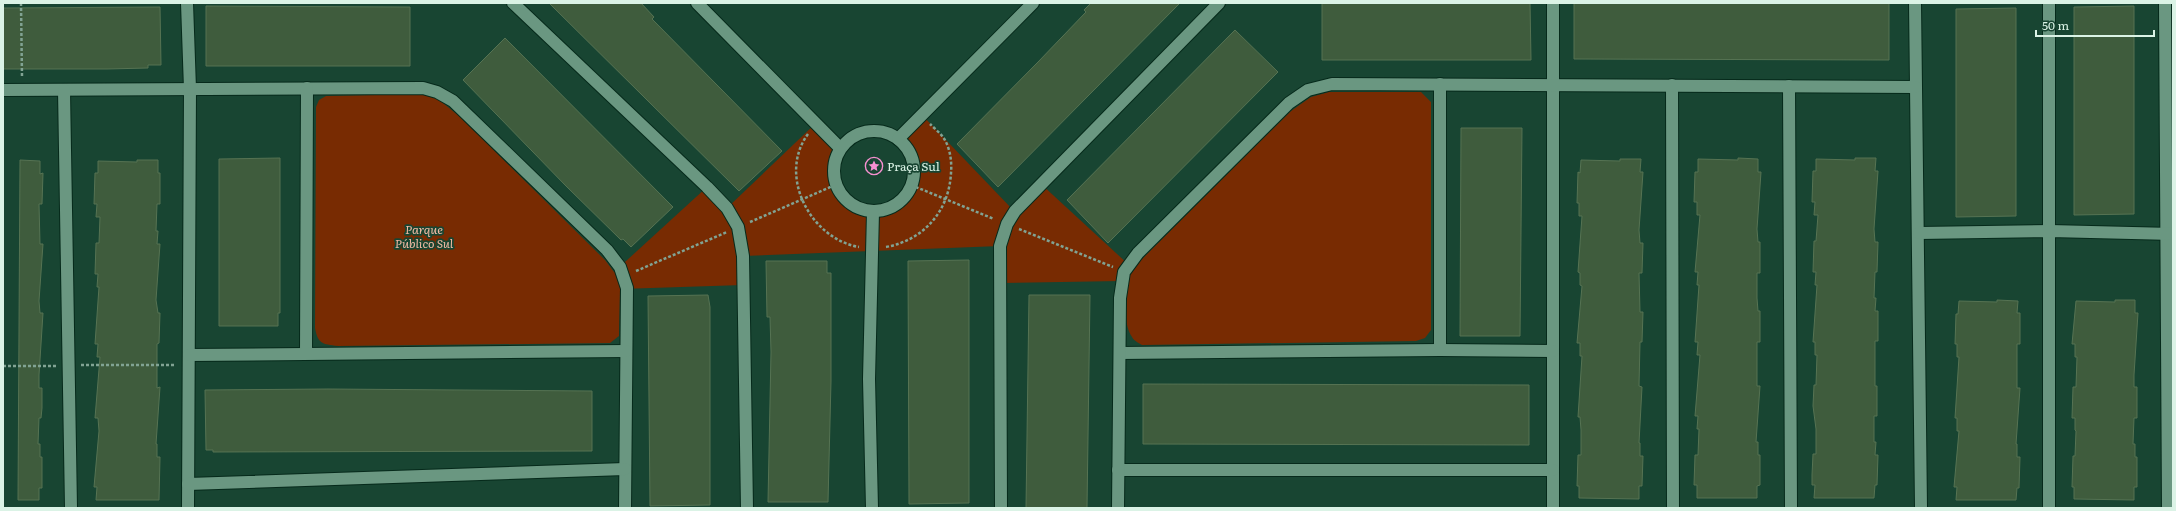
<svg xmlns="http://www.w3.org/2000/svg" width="2176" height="511" viewBox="0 0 2176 511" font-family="Literata,serif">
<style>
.green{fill:#782b02}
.building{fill:#3f5c3d;stroke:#567353}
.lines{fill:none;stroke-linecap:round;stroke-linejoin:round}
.minor-casing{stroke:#062a1b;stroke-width:14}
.path{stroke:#81a393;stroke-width:2.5;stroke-dasharray:3 2;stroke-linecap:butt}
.minor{stroke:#6a9781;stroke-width:12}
.labels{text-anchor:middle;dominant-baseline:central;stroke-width:3.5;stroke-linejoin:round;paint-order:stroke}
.poi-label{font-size:12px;fill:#dbf3e6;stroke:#184532;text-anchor:start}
.park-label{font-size:12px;font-style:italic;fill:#f3baa3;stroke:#184532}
</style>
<rect width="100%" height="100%" fill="#184532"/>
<!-- green -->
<path class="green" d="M 1329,92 L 1421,92 L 1431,102 L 1431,330 L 1425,338 L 1416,341 L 1142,345 C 1139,343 1134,341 1132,337 C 1122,322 1126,295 1129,278 L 1121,281 L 1000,283 L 1000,246 L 743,256 L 743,285 L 620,289 L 619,336 L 610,343 L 338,346 C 322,344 318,344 315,328 L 316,107 L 319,100 L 326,96 L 423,94 L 438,99 L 459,116 L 605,260 L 614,272 L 707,187 L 727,208 L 816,123 L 840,148 C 810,211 901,236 913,180 C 916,163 910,151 898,139 L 922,115 L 1014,211 L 1041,184 L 1129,265 L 1141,260 L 1291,111 L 1311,97 Z"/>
<!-- building -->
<g class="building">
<polygon points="549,3 641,3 654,17 652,19 782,151 739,191"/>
<polygon points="1091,3 1180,3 998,187 957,144 1038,62 1086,12 1084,10"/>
<polygon points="1322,3 1530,3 1531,60 1322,60"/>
<polygon points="1574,3 1889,3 1889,60 1574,59"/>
<polygon points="206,6 410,7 410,66 206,66"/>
<polygon points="2134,6 2134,214 2074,215 2074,7"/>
<polygon points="160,7 161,65 148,65 148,68 107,69 3,69 3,8"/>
<polygon points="2016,8 2016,216 1956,217 1956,9"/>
<polygon points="1235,30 1278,72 1108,243 1067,200"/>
<polygon points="505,38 673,207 631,247 623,239 621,240 566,186 463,80"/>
<polygon points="1461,128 1522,128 1520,336 1460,336"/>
<polygon points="280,158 280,313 278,313 278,326 219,326 219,159"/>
<polygon points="1738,158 1758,159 1758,172 1761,172 1757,229 1758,242 1760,242 1760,273 1757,273 1757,298 1758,311 1760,311 1760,342 1757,342 1757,386 1760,386 1756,442 1758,442 1758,455 1760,455 1760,485 1757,486 1757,498 1697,498 1697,485 1694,485 1695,455 1698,455 1699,429 1697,429 1698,416 1695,416 1700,355 1697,355 1698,342 1695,342 1699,285 1697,285 1698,272 1695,272 1700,215 1697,215 1697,202 1694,202 1695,172 1698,172 1698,159 1738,160"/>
<polygon points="1855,158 1876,158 1875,171 1878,171 1874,229 1875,242 1878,242 1877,272 1875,272 1874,298 1876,298 1875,311 1878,311 1878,341 1875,341 1875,386 1877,386 1877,416 1874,416 1874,442 1876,442 1875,455 1878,455 1877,485 1875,485 1874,498 1814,498 1815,485 1812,485 1812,475 1813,454 1816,454 1816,429 1813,406 1814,385 1816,385 1817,355 1815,355 1815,342 1813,342 1817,285 1815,285 1816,272 1813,272 1814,241 1816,241 1818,215 1814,215 1815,202 1812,202 1813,171 1816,171 1816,159 1855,160"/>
<polygon points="1620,159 1641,159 1640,172 1643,172 1639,230 1640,243 1643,243 1642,273 1639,273 1640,312 1643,312 1642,342 1640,342 1639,386 1642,387 1639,443 1640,443 1640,456 1643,456 1642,486 1639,486 1639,499 1579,498 1579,486 1577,486 1578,455 1581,455 1581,430 1580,417 1578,417 1582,356 1580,356 1580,343 1577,343 1582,286 1580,285 1580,273 1578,272 1582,216 1579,216 1579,203 1577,203 1578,172 1580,173 1581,160 1620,161"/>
<polygon points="20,160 40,161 40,174 43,173 42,204 39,204 40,244 43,244 39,301 40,313 43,313 39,375 39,388 42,388 42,408 41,418 39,418 38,444 40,444 40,457 42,457 42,488 39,488 39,500 18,500"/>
<polygon points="137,160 158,160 158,173 160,173 160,204 157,204 156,231 158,231 157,244 160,244 156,300 158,313 160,313 159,343 157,344 157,388 160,387 156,444 157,444 157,457 160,457 159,500 96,500 97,487 94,487 99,431 98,418 95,418 100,357 97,357 98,344 95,344 99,287 97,287 98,274 95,274 96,243 99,243 100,217 96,217 97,204 94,204 95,173 98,173 98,161 137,162"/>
<polygon points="969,260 969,503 909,504 908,261"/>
<polygon points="766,261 827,261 827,273 831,273 831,381 828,502 768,502 771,352 770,317 767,317"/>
<polygon points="708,295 710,307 710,505 650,506 648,296"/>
<polygon points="1029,295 1090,295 1087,508 1026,508"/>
<polygon points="1997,300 2018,301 2017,313 2020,313 2020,344 2017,344 2017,388 2020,388 2016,444 2017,444 2017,457 2020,457 2019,488 2017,488 2016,500 1956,500 1957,487 1954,487 1959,431 1957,431 1957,418 1955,418 1959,357 1957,357 1957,344 1955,344 1956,314 1958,314 1959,301 1997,302"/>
<polygon points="2115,300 2135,300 2135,313 2138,313 2134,375 2134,387 2137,387 2137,418 2134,418 2133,444 2135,444 2135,457 2137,457 2137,487 2134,487 2134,500 2074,499 2074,487 2072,487 2073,456 2075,456 2076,431 2075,430 2075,418 2072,418 2073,387 2076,387 2077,357 2075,357 2075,344 2072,344 2076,301 2115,302"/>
<polygon points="1143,384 1529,385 1529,445 1143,444"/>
<polygon points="328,389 592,391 592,451 213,452 213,450 206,450 205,390"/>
</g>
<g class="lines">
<defs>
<g id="minor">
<polyline points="187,3 190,89 188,508"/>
<polyline points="513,3 707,187 727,208 738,227 743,256 747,508"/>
<polyline points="697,3 840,148"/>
<polyline points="1553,3 1553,508"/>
<polyline points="1915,3 1921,508"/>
<polyline points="2049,3 2049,508"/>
<polyline points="2165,3 2168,508"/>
<polyline points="1440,84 1440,350"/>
<polyline points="1672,85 1673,508"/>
<polyline points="1789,86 1791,508"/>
<polyline points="3,90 423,88 437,92 453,101 607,250 620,267 627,288 625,508"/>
<polyline points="64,90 71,508"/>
<circle cx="874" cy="171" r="40"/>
<polyline points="898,139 1033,3"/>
<polyline points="1919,233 2050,231 2173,234"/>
<polyline points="306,353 307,88"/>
<polyline points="1120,353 1440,350 1553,351"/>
<polyline points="189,355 626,351"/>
<polyline points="1118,470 1553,470"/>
<polyline points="188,484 625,469"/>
<polyline points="872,508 869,379 873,212"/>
<polyline points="1001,508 1000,246 1007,224 1015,211 1219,3"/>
<polyline points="1118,508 1120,298 1124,272 1138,253 1289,103 1308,90 1332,84 1915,87"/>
</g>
</defs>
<!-- minor casing -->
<use href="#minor" class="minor-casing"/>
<!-- path -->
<g class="path">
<polyline points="21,3 22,77"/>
<path d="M 808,134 C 777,176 811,239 859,247"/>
<polyline points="911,185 994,219"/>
<polyline points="750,222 835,185"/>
<polyline points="1019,229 1113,267"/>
<path d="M 886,247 C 924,240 949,211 951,173 C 952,161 950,147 943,137 C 940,133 934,128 930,124"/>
<polyline points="636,271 727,232"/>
<polyline points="81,365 176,365"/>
<polyline points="3,366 56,366"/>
</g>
<!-- minor -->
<use href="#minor" class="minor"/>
</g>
<!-- icons -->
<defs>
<symbol id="sight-ring" viewBox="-11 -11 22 22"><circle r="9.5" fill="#184532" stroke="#f690d0" stroke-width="1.5"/><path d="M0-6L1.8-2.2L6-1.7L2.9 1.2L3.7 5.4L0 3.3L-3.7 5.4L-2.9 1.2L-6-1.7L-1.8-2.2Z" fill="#f690d0"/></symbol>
</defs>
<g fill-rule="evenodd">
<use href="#sight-ring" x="864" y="156" width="20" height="20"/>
</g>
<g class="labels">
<!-- poi labels -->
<g class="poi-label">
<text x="887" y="166">Praça Sul</text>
</g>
<!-- park labels -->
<g class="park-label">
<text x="424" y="229">Parque<tspan x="424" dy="14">Público Sul</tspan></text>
</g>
</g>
<!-- border -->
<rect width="2176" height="511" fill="none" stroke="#dbf3e6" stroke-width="8"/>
<!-- scale -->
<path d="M2036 30v6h118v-6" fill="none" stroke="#dbf3e6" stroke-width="2"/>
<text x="2042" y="30" font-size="12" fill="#dbf3e6" stroke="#184532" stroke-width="3" paint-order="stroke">50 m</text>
</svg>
